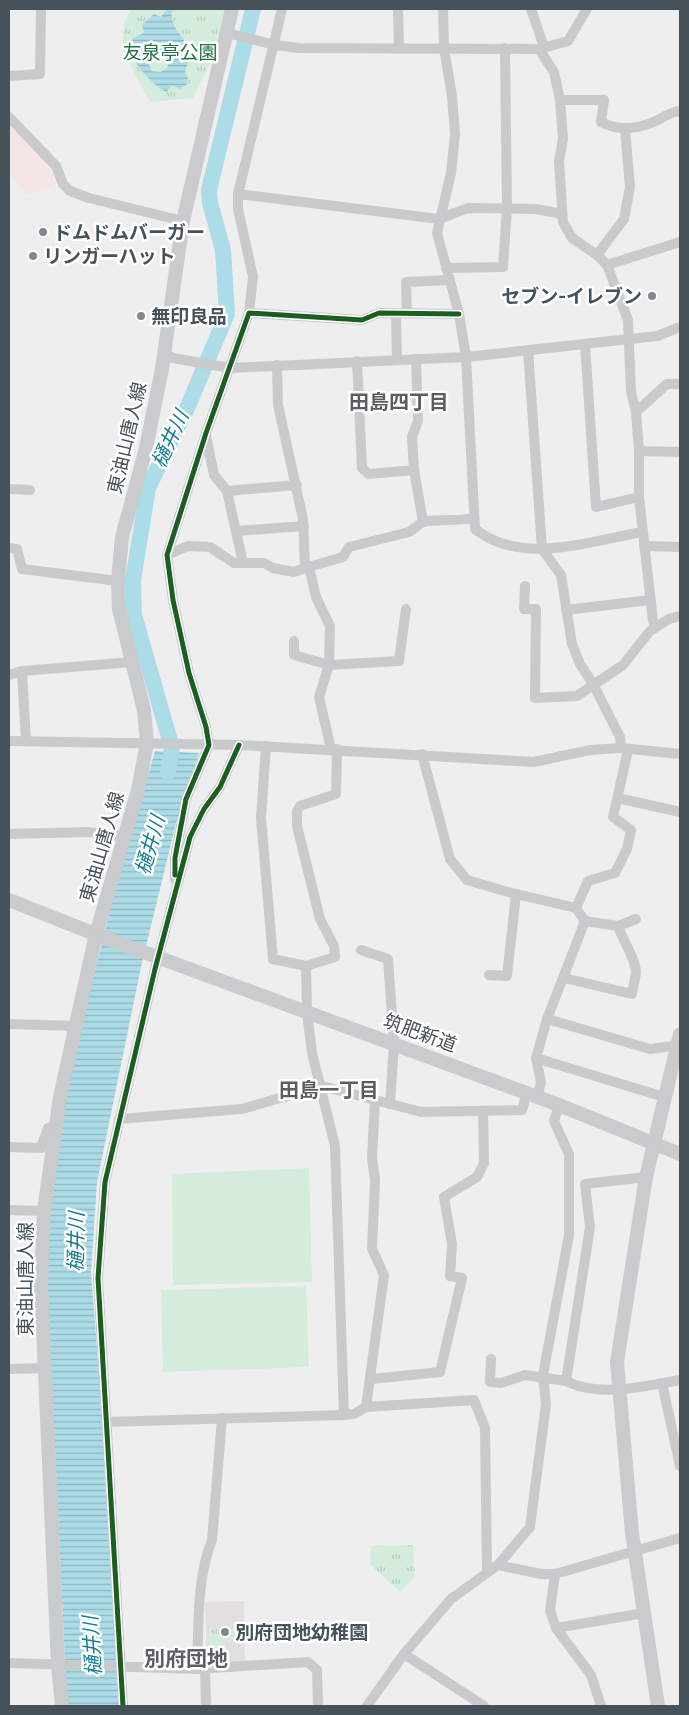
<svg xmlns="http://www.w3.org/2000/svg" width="689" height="1715" viewBox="0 0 689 1715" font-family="Figtree,'Noto Sans JP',sans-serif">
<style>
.education{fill:#e1dfdf}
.medical{fill:#f4e6e5}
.park{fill:url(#park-tufts)}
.pitch{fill:#d4ecdc}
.water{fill:url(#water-rules);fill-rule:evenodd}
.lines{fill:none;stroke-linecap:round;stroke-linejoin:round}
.river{stroke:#acdce7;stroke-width:16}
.street{stroke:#c8cacc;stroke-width:10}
.secondary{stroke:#c9cbcd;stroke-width:14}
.cycleway-casing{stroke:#fff;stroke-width:8}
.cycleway{stroke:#1b5e20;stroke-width:5}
.poi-dot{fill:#82888d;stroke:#fff;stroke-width:2}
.labels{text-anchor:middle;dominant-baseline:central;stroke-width:5;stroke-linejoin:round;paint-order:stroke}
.park-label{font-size:19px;fill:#1e7446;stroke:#fff}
.poi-label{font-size:19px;font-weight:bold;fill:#475159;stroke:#fff;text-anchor:start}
.street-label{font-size:19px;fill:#475159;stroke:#fff}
.neighbourhood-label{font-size:20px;font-weight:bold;fill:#5a5e61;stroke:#fff}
.water-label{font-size:20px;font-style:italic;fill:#187e94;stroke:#fff}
.quarter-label{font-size:21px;font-weight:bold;fill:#5a5e61;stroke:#fff}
</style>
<defs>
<pattern id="park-tufts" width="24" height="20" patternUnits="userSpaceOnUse" patternTransform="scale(1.25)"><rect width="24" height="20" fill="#d4ecdc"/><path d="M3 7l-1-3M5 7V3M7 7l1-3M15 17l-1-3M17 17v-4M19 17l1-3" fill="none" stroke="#b7ccbf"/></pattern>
<pattern id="water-rules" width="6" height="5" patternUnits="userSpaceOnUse" patternTransform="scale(1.25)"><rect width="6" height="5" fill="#acdce7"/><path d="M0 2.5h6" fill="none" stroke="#8eb5be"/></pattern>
</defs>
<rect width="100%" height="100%" fill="#efeeee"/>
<!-- education -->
<polygon class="education" points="244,1601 245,1663 207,1664 205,1602"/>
<!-- medical -->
<polygon class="medical" points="9,120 51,169 58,183 28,195 9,174"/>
<!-- park -->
<g class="park">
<polygon points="130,9 225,9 210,65 193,98 150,102 122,50 124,25"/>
<polygon points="413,1545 415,1577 400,1592 370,1565 371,1546"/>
<polygon points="209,1628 241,1628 241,1641 226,1641 226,1662 209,1662"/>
</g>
<!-- pitch -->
<g class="pitch">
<polygon points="309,1168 312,1282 173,1285 172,1174"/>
<polygon points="306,1286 309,1367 163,1372 161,1290"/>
</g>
<!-- water -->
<g class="water">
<path d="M 167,9 L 172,9 C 169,31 186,34 189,53 C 190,60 186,67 185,73 L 188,77 L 187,84 L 180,89 L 171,85 L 167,92 C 154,88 131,60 128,47 L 133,38 L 144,33 L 142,25 L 154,14 L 161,17 ZM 157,54 L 168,56 L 170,59 L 167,68 L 161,72 L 152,71 L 147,60 L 149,56 Z"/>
<polygon points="155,751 199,753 176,823 141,967 97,1182 91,1272 102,1414 119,1706 67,1706 46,1251 58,1139 73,1059 116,886"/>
</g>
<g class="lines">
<!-- river -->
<polyline class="river" points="168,772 172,748 134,615 133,580 148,488 188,406 227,314 223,250 210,203 209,190 253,9"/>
<!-- street -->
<g class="street">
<polyline points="282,9 238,194 439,219 468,208 536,209 562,214"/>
<polyline points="398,9 399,48"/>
<path d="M 443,9 L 444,48 L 452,96 L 455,134 L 451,173 L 437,233 L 459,314 L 466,357 L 475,529 C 521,566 590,541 642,532"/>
<polyline points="531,9 544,47"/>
<polyline points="227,33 275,45 299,48 539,49 568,41 587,9"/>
<polyline points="539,49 554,72 560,100 563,139 559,161 563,222 572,238 597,255 607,265 628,320 631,392 636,412 639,451 639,497 653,621 656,627"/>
<polyline points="9,76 40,74 41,9"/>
<path d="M 560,100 L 604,100 L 601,122 C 620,132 639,129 658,120 C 665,116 673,111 680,111"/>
<polyline points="9,117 56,166 63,184 70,191 89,198 183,221"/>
<polyline points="238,194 238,209 253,277 249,313"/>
<polyline points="597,255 624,219 630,187 625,129"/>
<polyline points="607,265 680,242"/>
<polyline points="446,268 503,267 507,208 505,48"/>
<polyline points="396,313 397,360"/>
<polyline points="407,313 406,282 450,280"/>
<polyline points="585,344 596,507 639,497"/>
<polyline points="528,350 542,549 561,575 572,644 580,664 593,684 620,737 621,748"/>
<polyline points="163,352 173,358 230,368 466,357 657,336 680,327"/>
<path d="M 357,361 L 362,468 L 369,474 L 414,470 L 423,522 C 440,518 456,522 472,518"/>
<polyline points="277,365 278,405 303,519 305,568 343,557 349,547 409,532 423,522"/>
<polyline points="636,412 667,384 680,384"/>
<polyline points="206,436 214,475 227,491 243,563"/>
<polyline points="639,451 680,452"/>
<polyline points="414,470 412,437 418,421 416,359"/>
<polyline points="9,489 30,490"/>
<polyline points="227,491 297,485"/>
<polyline points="236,531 304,526"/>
<polyline points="644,546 680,547"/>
<polyline points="9,548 17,549 22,569 118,581"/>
<polyline points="167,555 188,546 210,547 234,563 264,563 273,568 294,572 305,568"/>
<polyline points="309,567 316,597 330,626 329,665 319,697 331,749"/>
<polyline points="525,586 524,609 536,609 535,698 577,696 623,665 650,631 669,619 680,616"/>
<polyline points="566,610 650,600"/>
<polyline points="294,641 294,655 329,665 399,661 406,609"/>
<polyline points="22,671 26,741"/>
<polyline points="9,675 22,671 132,662"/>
<polyline points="9,741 239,745 534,762 590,750 621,748 680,754"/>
<polyline points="266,746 261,818 273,959 306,966 307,1012 312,1053 335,1146 344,1415"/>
<polyline points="422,754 450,859 467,880 508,892 576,908 585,921 547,1019 536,1058 541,1082 537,1097"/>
<polyline points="618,798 680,812"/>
<polyline points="9,834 88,832 125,837"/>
<polyline points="175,879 175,858 186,799 209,745 206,727 189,673 173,600 167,555 206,433 249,313 362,320 379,313 459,314"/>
<polyline points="576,908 588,881 615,873 627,849 631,830 613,817 628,750"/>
<polyline points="618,926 636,919"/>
<polyline points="361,950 388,959 394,1043 390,1104"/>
<polyline points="306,966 335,957 334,946 320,919 297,826 297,811 300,806 336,794 337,749"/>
<polyline points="489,975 507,976 516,894"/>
<path d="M 564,978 L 632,994 C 633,987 635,980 636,973 C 636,959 623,941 618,926 L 585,921"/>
<polyline points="547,1019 650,1049 680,1045"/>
<polyline points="9,1024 77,1026"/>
<polyline points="536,1058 664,1097"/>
<polyline points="119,1119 242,1109 322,1086 421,1112 522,1110 527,1093"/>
<polyline points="9,1147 41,1148 48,1128 55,1126"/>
<path d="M 646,1177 L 585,1184 L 590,1227 L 566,1381 C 600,1398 645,1386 680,1380"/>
<polyline points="9,1210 44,1211"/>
<polyline points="491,1359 490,1382 501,1383 525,1375 566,1381"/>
<polyline points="9,1369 45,1368"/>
<polyline points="371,1379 440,1372 462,1278 450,1276 452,1244 444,1197 477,1177 484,1163 483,1111"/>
<polyline points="662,1383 680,1466"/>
<polyline points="366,1407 474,1400 485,1428 487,1572"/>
<polyline points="107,1422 344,1415 354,1414 366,1407 384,1275 372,1249 375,1180 372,1158 375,1100"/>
<polyline points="498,1565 541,1574 555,1574 680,1538"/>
<polyline points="555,1574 550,1610 556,1628 591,1675 601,1706"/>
<polyline points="556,1628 644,1613"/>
<polyline points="9,1663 197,1669 308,1662 317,1670 318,1706"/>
<path d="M 197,1669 C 199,1626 196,1580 212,1540 L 222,1418"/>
<polyline points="205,1669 206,1706"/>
<polyline points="123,1706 98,1278 105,1182 155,969 190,837 204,809 220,787 239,745"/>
<polyline points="367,1706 404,1654"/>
<polyline points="484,1706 404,1654 451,1599 498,1565 530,1527 546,1404 543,1375 569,1235 569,1154 554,1121 559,1105"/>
</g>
<!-- secondary -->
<g class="secondary">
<polyline points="9,900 100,936 559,1105 680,1154"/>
<polyline points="62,1706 58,1665 41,1283 44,1211 60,1097 96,934 138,790 147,743 144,710 119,609 118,581 122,537 146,448 162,369 183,221 232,9"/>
<polyline points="658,1706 632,1533 617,1362 646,1177 680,1034"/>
</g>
<defs>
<g id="cycleway">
<polyline points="175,875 175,858 186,799 209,745 206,727 189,673 173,600 167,555 206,433 249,313 362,320 379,313 459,314"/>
<polyline points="123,1706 98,1278 105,1182 155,969 190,837 204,809 220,787 239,745"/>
</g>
</defs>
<!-- cycleway casing -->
<use href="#cycleway" class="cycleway-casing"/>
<!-- cycleway -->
<use href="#cycleway" class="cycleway"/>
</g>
<!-- markers -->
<g class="poi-dot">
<circle cx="43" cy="232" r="5"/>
<circle cx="33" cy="256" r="5"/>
<circle cx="652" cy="296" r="5"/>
<circle cx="141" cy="316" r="5"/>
<circle cx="225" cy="1632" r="5"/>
</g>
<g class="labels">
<!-- park labels -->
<g class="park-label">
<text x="170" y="52">友泉亭公園</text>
</g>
<!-- poi labels -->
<g class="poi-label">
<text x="53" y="232">ドムドムバーガー</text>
<text x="43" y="256">リンガーハット</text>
<text x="642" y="296" text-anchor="end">セブン-イレブン</text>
<text x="151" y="316">無印良品</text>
<text x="235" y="1632">別府団地幼稚園</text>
</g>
<!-- street labels -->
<g class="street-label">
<text transform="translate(127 438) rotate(-77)">東油山唐人線</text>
<text transform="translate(102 847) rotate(-74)">東油山唐人線</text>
<text transform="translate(420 1033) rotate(20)">筑肥新道</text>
<text transform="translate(25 1279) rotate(-90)">東油山唐人線</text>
</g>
<!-- neighbourhood labels -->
<g class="neighbourhood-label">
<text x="399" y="402">田島四丁目</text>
<text x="329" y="1090">田島一丁目</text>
</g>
<!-- water labels -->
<g class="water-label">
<text transform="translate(170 439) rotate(-65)">樋井川</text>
<text transform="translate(150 845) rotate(-74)">樋井川</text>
<text transform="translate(76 1242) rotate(-89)">樋井川</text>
<text transform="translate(92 1646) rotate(-94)">樋井川</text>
</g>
<!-- quarter labels -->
<g class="quarter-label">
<text x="186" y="1658">別府団地</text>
</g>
</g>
<!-- border -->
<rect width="689" height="1715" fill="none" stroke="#475159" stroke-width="20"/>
</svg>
